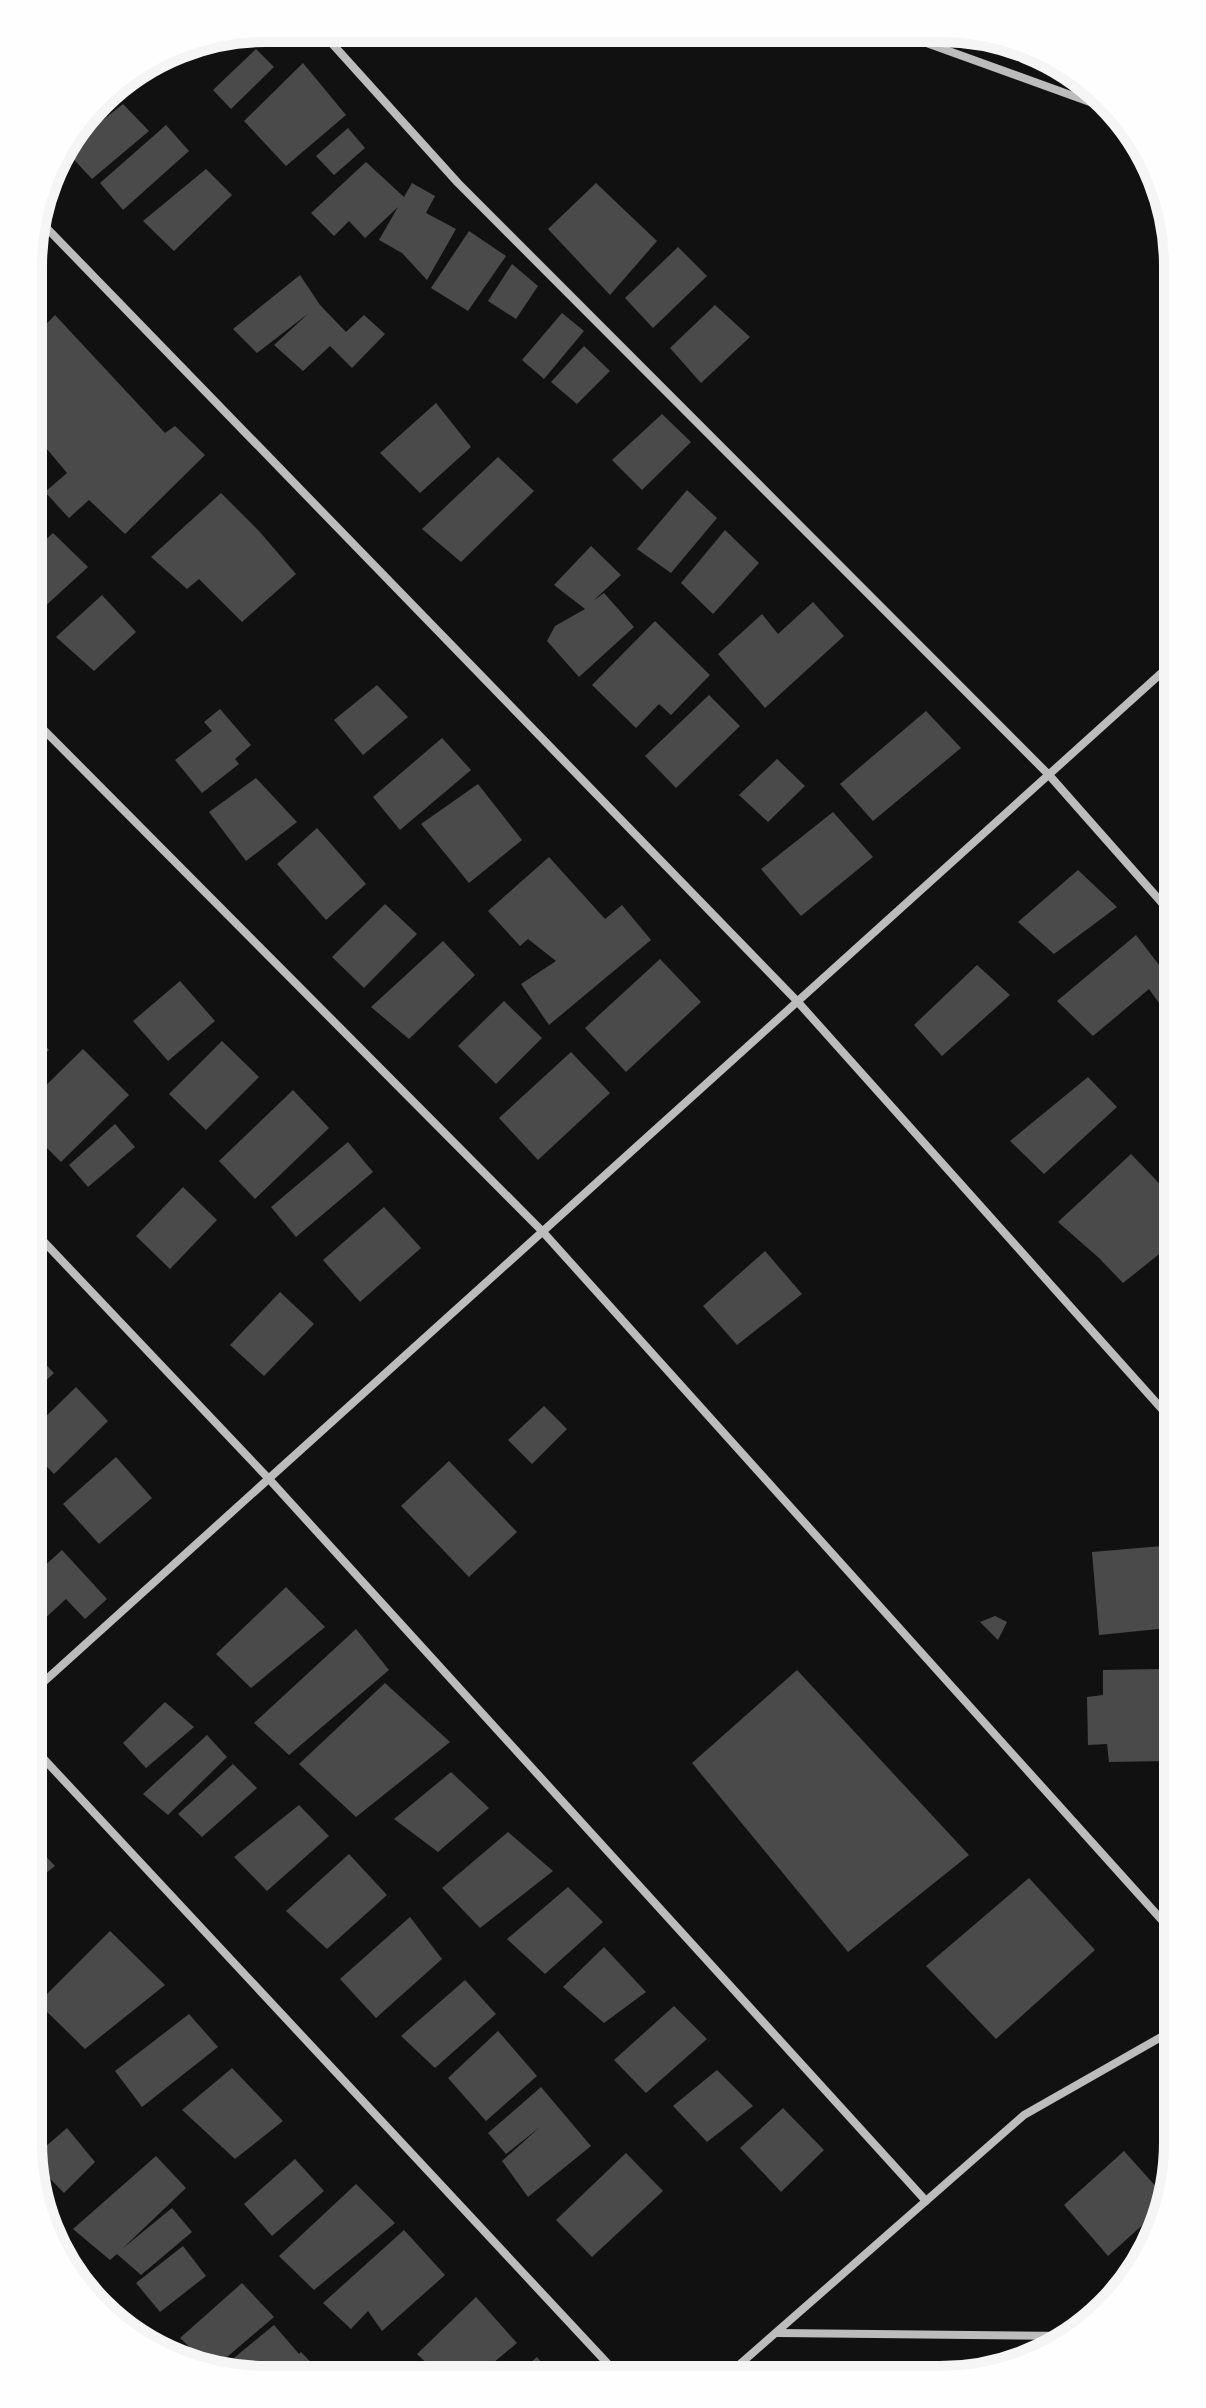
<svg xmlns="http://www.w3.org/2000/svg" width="1206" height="2408" viewBox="0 0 1206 2408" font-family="'Fira Sans Condensed',sans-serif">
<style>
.building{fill:#4a4a4a}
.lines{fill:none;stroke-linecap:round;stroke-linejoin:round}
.minor{stroke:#bcbcbc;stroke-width:8}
.rim{fill:none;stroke:#f5f5f5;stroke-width:10}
</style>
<rect width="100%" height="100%" fill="#111"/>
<!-- building -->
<g class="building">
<polygon points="412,29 438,29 423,42"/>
<polygon points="256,49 274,67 231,109 213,90"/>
<polygon points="303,63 346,115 286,166 244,121"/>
<polygon points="123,104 149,131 92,179 65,150"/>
<polygon points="166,125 189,151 123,210 100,183"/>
<polygon points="348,128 365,148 334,175 316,156"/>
<polygon points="366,162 404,197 412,183 435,196 426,213 456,229 427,280 402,253 379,240 398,207 365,238 349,221 334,236 311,213"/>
<polygon points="206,169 232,195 174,251 143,221"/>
<polygon points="596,183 657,241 610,295 548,229"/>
<polygon points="469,231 506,256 468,311 431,288"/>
<polygon points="678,247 707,276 653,328 625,298"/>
<polygon points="512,264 538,286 516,319 488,301"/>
<polygon points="300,275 320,305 346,332 364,315 385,334 352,368 330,346 303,371 274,345 309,313 257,353 233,329"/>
<polygon points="715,305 750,337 701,383 670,348"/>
<polygon points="562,313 584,331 544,379 522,360"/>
<polygon points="55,315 165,433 175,426 205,455 125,534 89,500 69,518 45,492 67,473 41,442 30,452 30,393 35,389 30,384 30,341"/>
<polygon points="584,346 610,371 577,404 551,382"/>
<polygon points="436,403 471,447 420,493 380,453"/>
<polygon points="662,414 691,442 642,490 612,460"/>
<polygon points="498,457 534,491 461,562 422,529"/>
<polygon points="687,490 717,518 671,573 637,549"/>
<polygon points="221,493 259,531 296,574 242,622 199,579 187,589 151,557"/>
<polygon points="725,530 759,563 713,614 681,583"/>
<polygon points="53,533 88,567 42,609 30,599 30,554"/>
<polygon points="591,546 621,575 593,601 604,593 634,627 579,677 547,641 555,626 585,609 554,585"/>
<polygon points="102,595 136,632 94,671 56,637"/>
<polygon points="813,602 844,636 765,708 718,654 762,614 778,634"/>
<polygon points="655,621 710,675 671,715 659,704 636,728 592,685"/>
<polygon points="377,685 408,717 363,755 334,720"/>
<polygon points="709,695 740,726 676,788 645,756"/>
<polygon points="220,709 251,745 235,759 239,764 202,793 175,760 212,731 204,722"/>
<polygon points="926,711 961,748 873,821 840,784"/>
<polygon points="442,738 471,770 400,830 373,797"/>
<polygon points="777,759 805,786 768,822 739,795"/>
<polygon points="256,778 297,822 246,861 209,812"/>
<polygon points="478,784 522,840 469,883 421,824"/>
<polygon points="833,812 873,857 801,916 761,869"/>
<polygon points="317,828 366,884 326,920 277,864"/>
<polygon points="549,857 605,919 622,905 651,940 549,1025 521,984 556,961 528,939 520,946 488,911"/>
<polygon points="1078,870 1117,907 1054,954 1018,922"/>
<polygon points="385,904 417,934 364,988 332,957"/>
<polygon points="1136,935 1166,974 1174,967 1178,971 1178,995 1162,1007 1149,989 1093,1036 1057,1001"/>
<polygon points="443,941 475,975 409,1039 371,1007"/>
<polygon points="660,959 701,1002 626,1072 585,1028"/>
<polygon points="977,965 1010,995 942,1056 914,1025"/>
<polygon points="180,981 215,1021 168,1061 133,1021"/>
<polygon points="504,1001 542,1038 496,1084 458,1046"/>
<polygon points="29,1027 49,1050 29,1068"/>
<polygon points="222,1041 259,1077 206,1130 169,1094"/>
<polygon points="83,1049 129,1095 61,1162 29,1130 29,1102"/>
<polygon points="571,1052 610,1093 538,1160 499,1118"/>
<polygon points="1088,1077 1117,1107 1044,1174 1010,1141"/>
<polygon points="293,1090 329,1128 255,1199 219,1161"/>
<polygon points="115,1124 135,1147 88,1187 69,1165"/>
<polygon points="348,1142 373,1172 296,1237 271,1207"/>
<polygon points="1131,1154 1178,1203 1178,1239 1123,1283 1099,1258 1058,1222"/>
<polygon points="183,1187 217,1220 170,1269 136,1236"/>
<polygon points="384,1207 421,1248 360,1302 323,1260"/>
<polygon points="765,1251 802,1294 737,1345 703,1306"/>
<polygon points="280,1292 314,1324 264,1376 230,1345"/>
<polygon points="29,1347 54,1373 29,1397"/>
<polygon points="76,1387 108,1421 54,1474 29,1448 29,1433"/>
<polygon points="544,1406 567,1429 532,1464 508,1440"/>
<polygon points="116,1457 152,1498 99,1544 63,1504"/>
<polygon points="449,1461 517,1532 469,1577 401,1506"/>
<polygon points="1162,1546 1169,1628 1099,1635 1092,1552"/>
<polygon points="62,1550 107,1599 85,1619 66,1599 29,1633 29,1580"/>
<polygon points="286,1587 325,1627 251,1688 216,1654"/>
<polygon points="995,1616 1007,1622 998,1640 980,1622"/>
<polygon points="356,1629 389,1670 289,1755 254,1723"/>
<polygon points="1160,1669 1166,1761 1109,1762 1107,1744 1088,1745 1087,1697 1103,1695 1103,1670"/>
<polygon points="797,1670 969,1855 848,1952 692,1763"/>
<polygon points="385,1683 450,1742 356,1817 299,1764"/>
<polygon points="165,1702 194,1727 146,1768 123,1743"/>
<polygon points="207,1735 227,1757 168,1815 143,1794"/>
<polygon points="233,1764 257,1788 202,1837 178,1814"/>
<polygon points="451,1772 489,1808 438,1852 394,1819"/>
<polygon points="299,1805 329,1836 267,1891 234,1857"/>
<polygon points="508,1832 553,1871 480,1928 442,1888"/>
<polygon points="28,1838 55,1866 28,1887"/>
<polygon points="349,1854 387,1895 327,1949 286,1911"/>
<polygon points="1029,1878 1095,1950 996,2039 926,1966"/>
<polygon points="568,1887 603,1922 545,1974 507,1939"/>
<polygon points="410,1917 442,1959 376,2018 340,1979"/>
<polygon points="110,1931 165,1985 85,2049 38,2003"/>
<polygon points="604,1947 646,1992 604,2023 563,1987"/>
<polygon points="465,1980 496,2014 435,2068 401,2036"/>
<polygon points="674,2006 707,2039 646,2093 614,2060"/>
<polygon points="189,2014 218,2047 142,2107 115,2071"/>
<polygon points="498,2031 537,2076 486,2121 448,2078"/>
<polygon points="232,2068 283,2121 235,2159 182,2110"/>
<polygon points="717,2070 753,2106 707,2142 673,2106"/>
<polygon points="541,2087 591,2146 528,2197 502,2161 540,2127 506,2154 488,2133"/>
<polygon points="783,2108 824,2150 781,2192 740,2148"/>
<polygon points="67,2128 95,2162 64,2193 31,2159"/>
<polygon points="1124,2151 1168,2200 1167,2203 1108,2256 1064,2205"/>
<polygon points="626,2153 663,2191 592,2257 556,2220"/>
<polygon points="156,2156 186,2188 122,2249 172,2208 192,2232 141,2275 117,2254 110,2260 73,2229"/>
<polygon points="295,2159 324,2191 272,2236 244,2204"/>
<polygon points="356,2184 395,2223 314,2290 279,2256"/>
<polygon points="404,2230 445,2275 382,2331 368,2311 351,2329 323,2303"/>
<polygon points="183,2246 206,2276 160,2312 136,2283"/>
<polygon points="242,2283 274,2317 213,2369 180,2338"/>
<polygon points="476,2297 517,2343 474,2379 443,2379 417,2354"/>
<polygon points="274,2325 299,2354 301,2352 326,2378 275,2378 287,2365 273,2378 235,2378 217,2372"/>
<polygon points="537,2357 555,2379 511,2379"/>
</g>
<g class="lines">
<!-- minor -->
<g class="minor">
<polyline points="318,28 458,183 1049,775 1178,921"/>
<polyline points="896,32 1112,110"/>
<polyline points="36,217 797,1001 1178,1427"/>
<polyline points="29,715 543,1232 1178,1938"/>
<polyline points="29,1226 269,1479 926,2201"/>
<polyline points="28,1696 1178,658"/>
<polyline points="28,1742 622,2379"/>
<polyline points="777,2333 1077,2336"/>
<polyline points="723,2379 1024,2115 1177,2028"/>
</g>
</g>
<!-- crop -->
<path d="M0 0H1206V2408H0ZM266 42H940A224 224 0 0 1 1164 266V2142A224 224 0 0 1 940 2366H266A224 224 0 0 1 42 2142V266A224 224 0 0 1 266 42Z" fill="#fefefe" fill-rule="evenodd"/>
<path class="rim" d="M266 42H940A224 224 0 0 1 1164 266V2142A224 224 0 0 1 940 2366H266A224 224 0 0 1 42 2142V266A224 224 0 0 1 266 42Z"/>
</svg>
